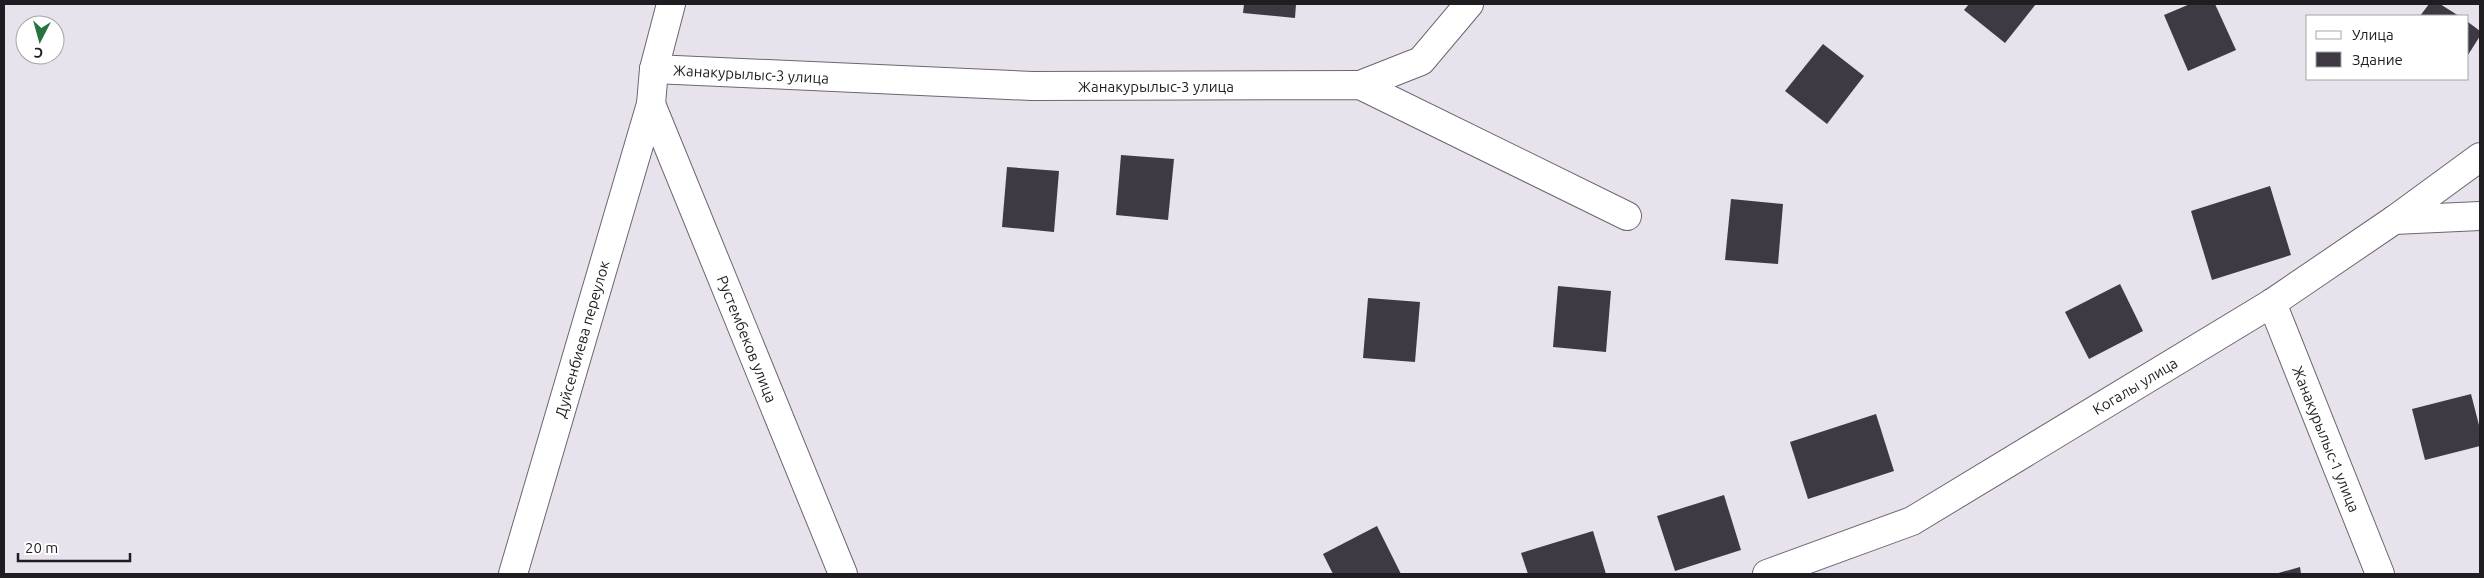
<svg xmlns="http://www.w3.org/2000/svg" width="2484" height="578" viewBox="0 0 2484 578" font-family="Ubuntu,sans-serif">
<style>
.building{fill:#3e3942}
.lines{fill:none;stroke-linecap:round;stroke-linejoin:round}
.street-casing{stroke:#6b6670;stroke-width:30}
.street{stroke:#fff;stroke-width:28}
.labels{text-anchor:middle;dominant-baseline:central;stroke-width:5;stroke-linejoin:round;paint-order:stroke}
.street-label{font-size:15px;fill:#1f1d21;stroke:#fff}
</style>
<rect width="100%" height="100%" fill="#e8e2ed"/>
<!-- building -->
<g class="building">
<polygon points="1244,4 1296,4 1295,18 1243,13"/>
<polygon points="1969,4 2036,4 2005,43 1964,10"/>
<polygon points="2190,4 2215,4 2236,50 2188,71 2164,15"/>
<polygon points="2429,4 2440,4 2459,16 2420,16"/>
<polygon points="2468,22 2480,31 2480,36 2468,55"/>
<polygon points="1823,44 1864,76 1827,124 1785,91"/>
<polygon points="1121,155 1174,159 1168,220 1116,215"/>
<polygon points="1007,167 1059,171 1054,232 1002,227"/>
<polygon points="2270,186 2291,255 2212,280 2191,211"/>
<polygon points="1731,199 1783,204 1778,264 1725,260"/>
<polygon points="2120,284 2143,331 2089,359 2065,312"/>
<polygon points="1558,286 1611,291 1606,352 1553,347"/>
<polygon points="1368,298 1420,302 1415,362 1363,358"/>
<polygon points="2471,394 2480,429 2480,446 2425,460 2412,409"/>
<polygon points="1876,414 1894,471 1808,499 1790,442"/>
<polygon points="1724,495 1741,550 1675,571 1657,516"/>
<polygon points="1377,526 1401,574 1333,574 1323,554"/>
<polygon points="1593,531 1606,574 1528,574 1521,553"/>
<polygon points="2300,567 2301,574 2275,574"/>
</g>
<g class="lines">
<defs>
<g id="street">
<polyline points="654,69 1032,86 1360,85 1627,216"/>
<polyline points="1360,85 1421,61 1469,4"/>
<polyline points="651,104 843,574"/>
<polyline points="2394,220 2480,216"/>
<polyline points="2272,303 2380,574"/>
<polyline points="513,574 651,104 654,69 671,4"/>
<polyline points="1767,574 1912,521 2272,303 2394,220 2480,157"/>
</g>
</defs>
<!-- street casing -->
<use href="#street" class="street-casing"/>
<!-- street -->
<use href="#street" class="street"/>
</g>
<g class="labels">
<!-- street labels -->
<g class="street-label">
<text transform="translate(751 74) rotate(3)">Жанакурылыс-3 улица</text>
<text x="1156" y="86">Жанакурылыс-3 улица</text>
<text transform="translate(582 339) rotate(-74)">Дуйсенбиева переулок</text>
<text transform="translate(747 339) rotate(68)">Рустембеков улица</text>
<text transform="translate(2135 386) rotate(-31)">Когалы улица</text>
<text transform="translate(2326 439) rotate(68)">Жанакурылыс-1 улица</text>
</g>
</g>
<!-- border -->
<rect width="2484" height="578" fill="none" stroke="#1f1d21" stroke-width="10"/>
<!-- legend -->
<rect x="2306" y="15" width="162" height="65" fill="#ffffff" stroke="#a5a5a6"/>
<rect x="2316" y="31" width="25" height="8" fill="#ffffff" stroke="#a5a5a6"/>
<text x="2352" y="40" font-size="15" fill="#1f1d21">Улица</text>
<rect x="2316" y="52" width="25" height="15" fill="#3e3942" stroke="#a5a5a6"/>
<text x="2352" y="65" font-size="15" fill="#1f1d21">Здание</text>
<!-- north arrow -->
<g transform="translate(40 40) rotate(186)"><circle r="24" fill="#ffffff" stroke="#a5a5a6"/>
<path d="M0-4L9 19L0 12L-9 19Z" fill="#28723f"/>
<text y="-8" font-size="14" font-weight="bold" text-anchor="middle" fill="#1f1d21">С</text>
</g>
<!-- scale -->
<path d="M18 553v8h112v-8" fill="none" stroke="#1f1d21" stroke-width="2.5"/>
<text x="25" y="553" font-size="15" fill="#1f1d21" stroke="#ffffff" stroke-width="4" paint-order="stroke">20 m</text>
</svg>
